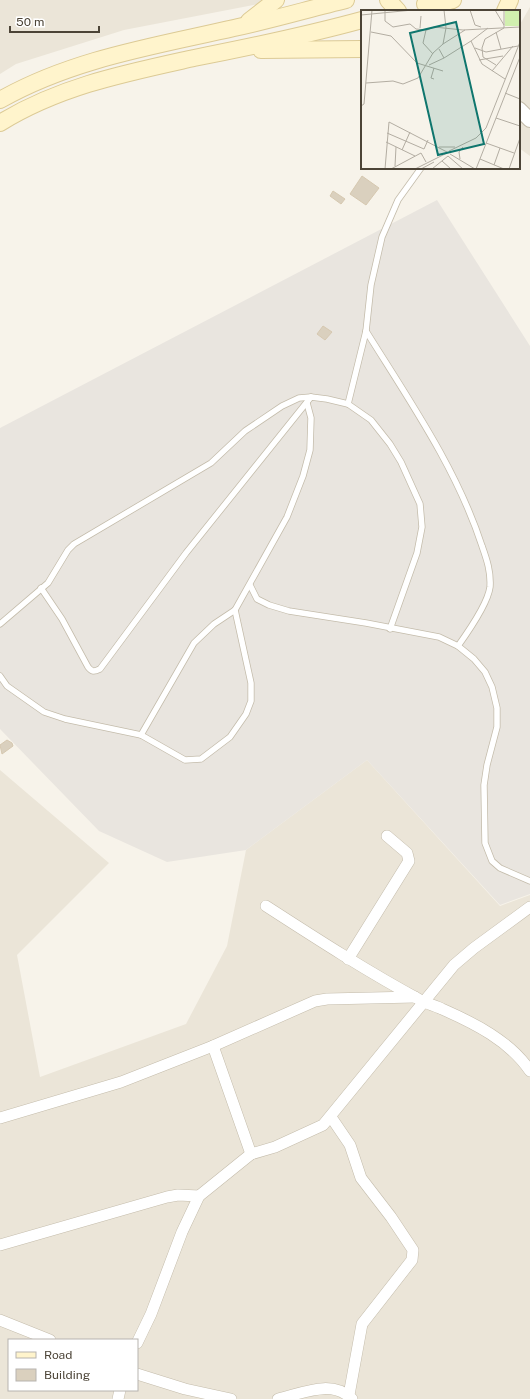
<svg xmlns="http://www.w3.org/2000/svg" width="530" height="1399" viewBox="0 0 530 1399" font-family="'Public Sans',sans-serif">
<style>
.residential{fill:#ebe5d8;fill-rule:evenodd}
.industrial{fill:#e9e5df}
.building{fill:#dad0be;stroke:#d6c8b0}
.lines{fill:none;stroke-linecap:round;stroke-linejoin:round}
.service-casing{stroke:#c4bcab;stroke-width:7}
.minor-casing{stroke:#c4bcab;stroke-width:12}
.tertiary-casing{stroke:#c4bcab;stroke-width:16}
.secondary-casing{stroke:#dcca95;stroke-width:18}
.service{stroke:#fff;stroke-width:5.5}
.minor{stroke:#fff;stroke-width:11}
.tertiary{stroke:#fff;stroke-width:14}
.secondary{stroke:#fff4cc;stroke-width:16}
.inset-road{fill:none;stroke:#b3ada2;stroke-width:1}
.view{fill:#0f766e;fill-opacity:0.15;stroke:#0f766e;stroke-width:2}
.inset-edge{fill:none;stroke:#4c4437;stroke-width:2}
</style>
<rect width="100%" height="100%" fill="#f7f3ea"/>
<!-- residential -->
<g class="residential">
<polygon points="0,0 280,0 124,30 16,64 0,74"/>
<polygon points="530,7 530,156 519,148 519,26"/>
<path d="M 367,760 L 500,906 L 530,895 L 530,1399 L 0,1399 L 0,770 L 109,863 L 17,955 L 40,1077 L 186,1024 L 227,946 L 246,850 ZM 9,1340 L 137,1340 L 137,1390 L 9,1390 Z"/>
</g>
<!-- industrial -->
<polygon class="industrial" points="437,200 530,346 530,894 500,905 367,760 246,850 167,862 99,831 0,729 0,428"/>
<!-- building -->
<g class="building">
<polygon points="362,176 379,188 366,205 350,194"/>
<polygon points="333,191 345,199 341,204 330,196"/>
<polygon points="323,326 332,332 325,340 317,334"/>
<polygon points="7,740 12,743 13,746 2,754 0,745"/>
</g>
<g class="lines">
<defs>
<g id="service">
<path d="M 366,331 C 409,400 457,469 482,546 C 487,560 491,572 490,587 C 488,603 468,632 458,646"/>
<polyline points="348,404 366,331 371,285 382,237 398,200 421,168"/>
<polyline points="250,585 257,599 269,605 289,611 366,623 439,637 458,646 474,659 485,672 492,687 497,708 497,727 487,765 484,785 485,843 492,861 500,868 530,881"/>
<path d="M 41,588 L 62,619 L 88,667 C 92,672 94,672 100,669 L 186,553 L 311,397"/>
<polyline points="0,624 48,583 68,550 74,544 211,463 245,431 282,406 299,398 311,397 327,399 348,404 371,420 390,444 401,462 420,504 422,527 417,553 390,629"/>
<polyline points="0,676 7,686 44,712 65,719 141,735 185,760 201,759 230,737 246,714 251,701 251,683 235,610"/>
<polyline points="141,735 194,643 214,624 235,610 287,517 303,476 310,450 311,418 307,403"/>
</g>
<g id="minor">
<path d="M 266,906 C 317,939 368,972 422,1001 C 428,1004 436,1006 442,1009 C 474,1023 510,1041 530,1071"/>
<polyline points="348,959 409,861 407,853 387,836"/>
<polyline points="331,1117 350,1145 361,1178 391,1217 413,1250 412,1260 362,1324 349,1395"/>
<polyline points="0,1118 121,1082 213,1046"/>
<polyline points="251,1154 213,1046 315,1001 327,999 415,997"/>
<polyline points="0,1245 167,1197 178,1195 199,1196"/>
<polyline points="0,1320 50,1340"/>
<polyline points="137,1343 151,1314 182,1232 199,1196 251,1154 275,1147 323,1125 454,965 474,948 530,907"/>
<polyline points="137,1374 185,1389 231,1399"/>
<polyline points="118,1399 120,1390"/>
<path d="M 278,1399 C 303,1393 332,1379 352,1399"/>
</g>
<polyline id="tertiary" points="519,109 530,120"/>
<g id="secondary">
<polyline points="388,0 398,11"/>
<polyline points="425,4 434,5 453,0"/>
<polyline points="505,11 510,0"/>
<polyline points="249,21 276,0"/>
<polyline points="261,50 362,49"/>
<path d="M 0,100 C 72,59 155,46 234,28 C 272,20 309,9 346,0"/>
<path d="M 0,123 C 60,86 126,73 194,58 C 250,47 307,35 362,20"/>
</g>
</defs>
<!-- service casing -->
<use href="#service" class="service-casing"/>
<!-- minor casing -->
<use href="#minor" class="minor-casing"/>
<!-- tertiary casing -->
<use href="#tertiary" class="tertiary-casing"/>
<!-- secondary casing -->
<use href="#secondary" class="secondary-casing"/>
<!-- service -->
<use href="#service" class="service"/>
<!-- minor -->
<use href="#minor" class="minor"/>
<!-- tertiary -->
<use href="#tertiary" class="tertiary"/>
<!-- secondary -->
<use href="#secondary" class="secondary"/>
</g>
<!-- overview -->
<g transform="translate(361 10)">
<rect width="159" height="159" fill="#f7f3ea"/>
<path d="M 144,0 L 159,0 L 159,16 L 144,16 Z" fill="#d1efaf"/>
<path class="inset-road" d="M 24,0 L 24,11 L 32,17 L 49,14 L 55,19 L 66,20 L 73,17 L 102,20 L 159,17M 109,0 L 114,15 L 120,17M 134,0 L 143,15M 0,5 L 52,0M 59,18 L 60,6M 127,18 L 110,31 L 121,54 L 144,69M 65,20 L 62,33 L 72,44M 10,22 L 30,26 L 56,53 L 82,61M 135,22 L 140,39M 82,34 L 104,20M 114,38 L 125,42 L 157,36M 83,48 L 110,31M 118,50 L 142,46M 68,55 L 83,48 L 78,39M 135,55 L 122,47 L 121,38 L 124,29 L 143,18 L 143,0M 131,61 L 152,36M 73,69 L 70,68 L 73,58M 5,73 L 32,71 L 42,74 L 57,68 L 72,43 L 82,34 L 85,18 L 83,0M 144,83 L 159,89M 0,96 L 3,94 L 11,0M 135,108 L 159,116M 26,123 L 63,139 L 67,130M 25,132 L 54,146M 125,133 L 153,143M 78,137 L 94,137M 41,140 L 49,122M 88,141 L 115,128 L 125,118 L 159,32M 89,144 L 114,159M 99,149 L 98,142 L 102,137M 119,149 L 143,159M 81,151 L 90,159M 133,155 L 139,138M 34,156 L 35,137M 24,159 L 28,112 L 86,142M 30,159 L 60,143 L 65,152M 54,159 L 86,143M 60,159 L 73,152M 71,159 L 87,146 L 102,159M 115,159 L 159,47M 148,159 L 159,128"/>
<path class="view" d="M 95,12 L 123,134 L 77,145 L 49,23 Z"/>
<rect width="159" height="159" class="inset-edge"/>
</g>
<!-- legend -->
<rect x="8" y="1339" width="130" height="52" fill="#ffffff" stroke="#b7b4af"/>
<rect x="16" y="1352" width="20" height="6" fill="#fff4cc" stroke="#b7b4af"/>
<text x="44" y="1359" font-size="12" fill="#4c4437">Road</text>
<rect x="16" y="1369" width="20" height="12" fill="#dad0be" stroke="#b7b4af"/>
<text x="44" y="1379" font-size="12" fill="#4c4437">Building</text>
<!-- scale -->
<path d="M10 26v6h89v-6" fill="none" stroke="#4c4437" stroke-width="2"/>
<text x="16" y="26" font-size="12" fill="#4c4437" stroke="#ffffff" stroke-width="3" paint-order="stroke">50 m</text>
</svg>
